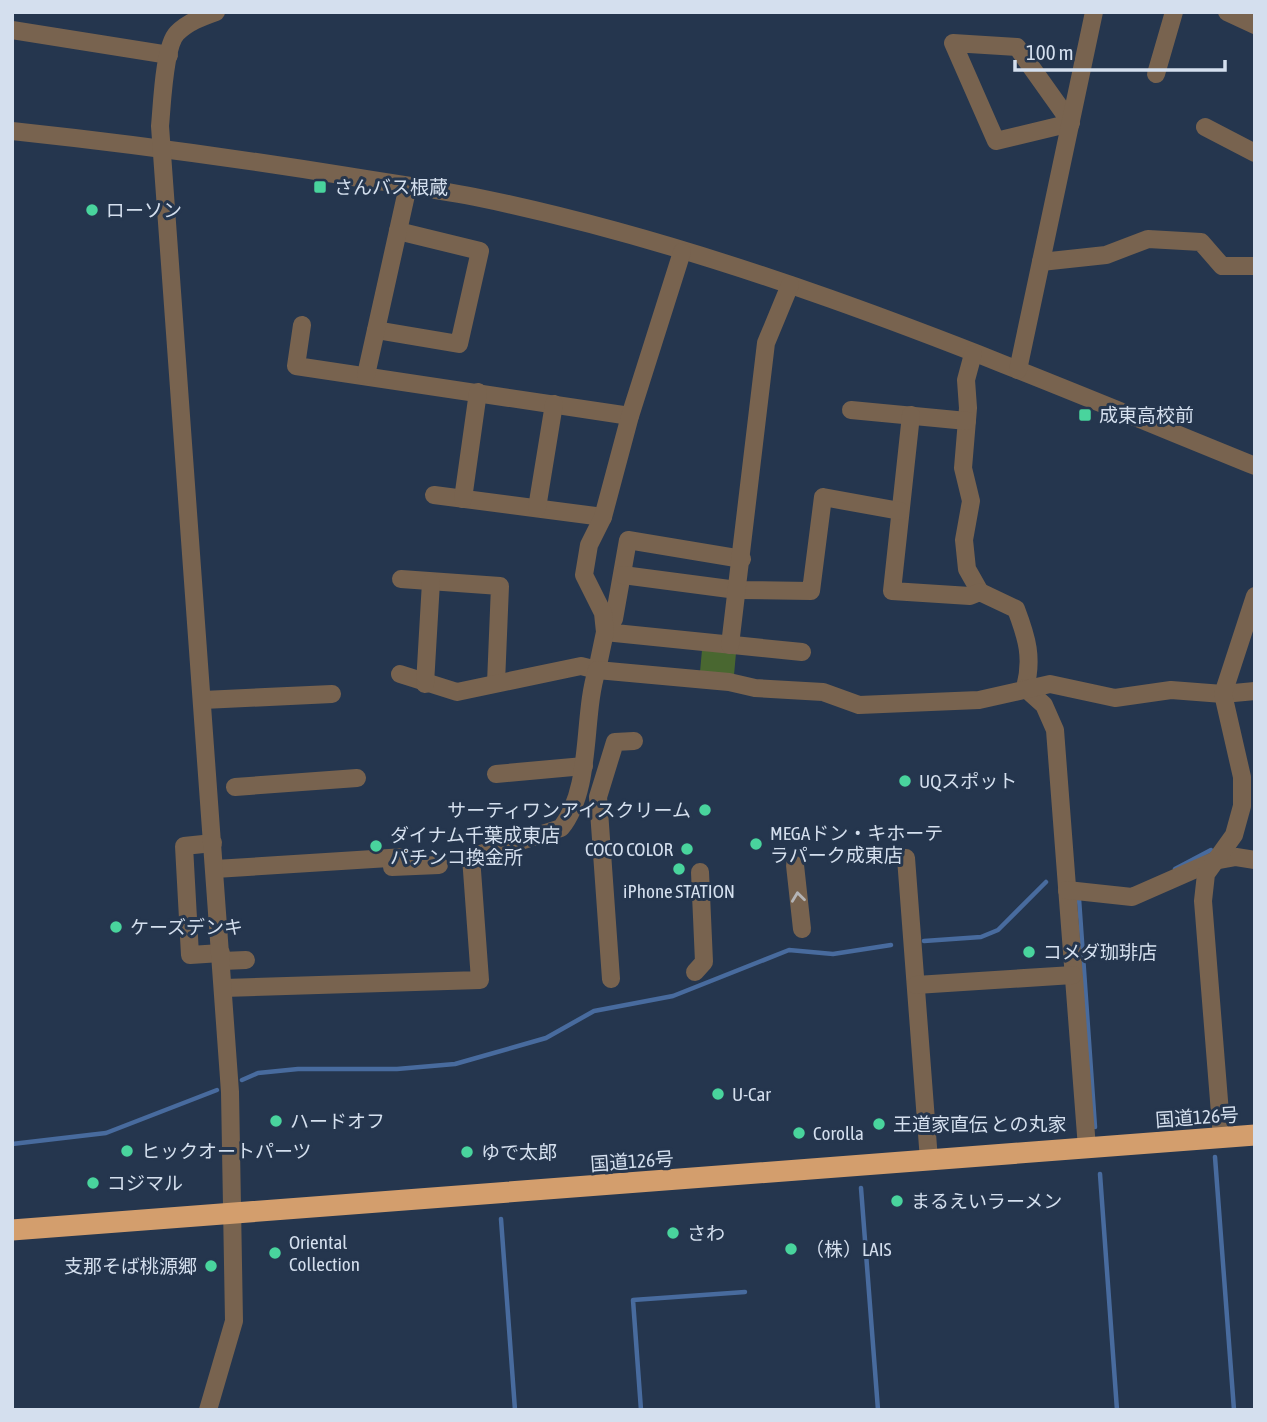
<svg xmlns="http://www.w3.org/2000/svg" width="1267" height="1422" viewBox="0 0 1267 1422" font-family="'Asap Condensed','Noto Sans JP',sans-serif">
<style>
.green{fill:#496730}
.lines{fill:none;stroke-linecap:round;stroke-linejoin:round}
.stream{stroke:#486b9e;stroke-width:4.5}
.minor{stroke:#78634f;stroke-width:18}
.highway{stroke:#d39e6d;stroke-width:21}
.oneway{stroke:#b4b4b6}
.poi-dot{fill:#49d49d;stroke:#25364e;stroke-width:2.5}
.labels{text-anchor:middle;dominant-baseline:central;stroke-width:6;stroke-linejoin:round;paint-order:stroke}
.poi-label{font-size:19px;fill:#d4dfee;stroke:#25364e;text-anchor:start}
.street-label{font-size:19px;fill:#d4dfee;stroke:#25364e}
</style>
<rect width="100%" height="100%" fill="#25364e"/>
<!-- green -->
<polygon class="green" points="702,650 736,653 734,675 700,672"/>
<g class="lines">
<!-- stream -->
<g class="stream">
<polyline points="1175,869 1211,850"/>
<polyline points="1079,899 1095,1127"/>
<polyline points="924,941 981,937 998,930 1046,882"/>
<polyline points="242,1080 258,1073 298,1069 397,1069 455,1064 546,1038 594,1011 673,996 789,950 833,954 891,945"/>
<polyline points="12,1144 106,1133 217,1090"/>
<polyline points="1215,1157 1234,1410"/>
<polyline points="1100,1174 1117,1410"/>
<polyline points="861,1188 878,1410"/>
<polyline points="501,1219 515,1410"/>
<polyline points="641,1410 633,1300 745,1292"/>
</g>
<!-- minor -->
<g class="minor">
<polyline points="1227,12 1255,25"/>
<polyline points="12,30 169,55"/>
<polygon points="953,43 1017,47 1071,123 996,141"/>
<polyline points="1156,74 1174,12"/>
<polyline points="1205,127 1255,153"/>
<path d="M 12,131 C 125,143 235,158 347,176 C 390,183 433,189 475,197 C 745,252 1001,363 1255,466"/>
<polyline points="1041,262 1106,255 1148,239 1201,242 1222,266 1255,266"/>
<polyline points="302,325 296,366 630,416"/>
<polyline points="376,330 459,344 480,251 398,231"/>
<polyline points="973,354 966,380 968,408 963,468 971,501 964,540 967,569 980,592"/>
<polyline points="1018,370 1094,12"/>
<polyline points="366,375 408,186"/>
<polyline points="851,410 967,421"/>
<path d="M 911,415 L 892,591 L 970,596 L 980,592 L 1016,609 C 1027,638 1033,658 1025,688"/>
<polyline points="434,495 603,517"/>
<polyline points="463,499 478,392"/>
<polyline points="537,508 554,404"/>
<polyline points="742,559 628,540 614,619 605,632 802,652"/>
<polyline points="623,575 737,590 811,591 823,497 900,511"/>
<polyline points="401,579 500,586 496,683"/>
<polyline points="730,645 766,343 790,285"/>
<polyline points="400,674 457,692 581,666 597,670 605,632 603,613 584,575 589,545 603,517 630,416 682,252"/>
<polyline points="425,684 431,582"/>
<polyline points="1025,688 1044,705 1055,730 1087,1148"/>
<polyline points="203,700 332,694"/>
<polyline points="496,774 584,766"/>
<polyline points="235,787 357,778"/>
<polyline points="213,843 184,846 190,955 221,953"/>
<polyline points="906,858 929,1160"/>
<polyline points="795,865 802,929"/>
<polyline points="392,867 439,865"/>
<polyline points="215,869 405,857"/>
<polyline points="1067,890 1132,897 1214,861 1236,857 1255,860"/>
<polyline points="222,961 246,960"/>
<polyline points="695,972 704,962 700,872"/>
<polyline points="611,979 598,797 615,742 634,741"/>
<polyline points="916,985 1073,975"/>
<path d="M 224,988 L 480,980 L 471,857 L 561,828 C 593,788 582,716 597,670 L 729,682 L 755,688 L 823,692 L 859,705 L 979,700 L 1050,684 L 1115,698 L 1171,690 L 1223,694 L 1255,691"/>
<polyline points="1222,1138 1203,901 1206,874 1234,835 1242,806 1242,777 1223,694 1255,596"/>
<path d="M 208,1410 L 234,1321 L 230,1092 L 160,126 C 162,106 164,46 177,33 C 188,22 202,17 216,12"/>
</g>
<!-- highway -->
<polyline class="highway" points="12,1230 1255,1135"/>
</g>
<!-- one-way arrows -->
<defs><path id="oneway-chevron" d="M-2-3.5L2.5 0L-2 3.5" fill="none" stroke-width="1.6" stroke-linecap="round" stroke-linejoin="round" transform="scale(1.75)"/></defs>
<use class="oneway" href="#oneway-chevron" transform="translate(798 897) rotate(-97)"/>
<!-- markers -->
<g class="poi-dot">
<rect x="313" y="180" width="14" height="14" rx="3.5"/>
<circle cx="92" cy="210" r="7"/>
<rect x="1078" y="408" width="14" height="14" rx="3.5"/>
<circle cx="905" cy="781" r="7"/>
<circle cx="705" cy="810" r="7"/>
<circle cx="756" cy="844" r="7"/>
<circle cx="376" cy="846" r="7"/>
<circle cx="687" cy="849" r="7"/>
<circle cx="679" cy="869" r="7"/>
<circle cx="116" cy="927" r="7"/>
<circle cx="1029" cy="952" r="7"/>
<circle cx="718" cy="1094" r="7"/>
<circle cx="276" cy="1121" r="7"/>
<circle cx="879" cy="1124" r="7"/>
<circle cx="799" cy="1133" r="7"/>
<circle cx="127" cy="1151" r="7"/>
<circle cx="467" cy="1152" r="7"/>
<circle cx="93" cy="1183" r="7"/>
<circle cx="897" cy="1201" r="7"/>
<circle cx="673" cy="1233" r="7"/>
<circle cx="791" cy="1249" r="7"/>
<circle cx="275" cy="1253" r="7"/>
<circle cx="211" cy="1266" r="7"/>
</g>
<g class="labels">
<!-- poi labels -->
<g class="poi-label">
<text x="334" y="187">さんバス根蔵</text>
<text x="106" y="210">ローソン</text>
<text x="1099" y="415">成東高校前</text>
<text x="919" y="781">UQスポット</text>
<text x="691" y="810" text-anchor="end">サーティワンアイスクリーム</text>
<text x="770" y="833">MEGAドン・キホーテ<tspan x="770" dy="22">ラパーク成東店</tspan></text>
<text x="390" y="835">ダイナム千葉成東店<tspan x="390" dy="22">パチンコ換金所</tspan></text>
<text x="673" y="849" text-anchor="end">COCO COLOR</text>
<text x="679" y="891" text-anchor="middle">iPhone STATION</text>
<text x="130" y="927">ケーズデンキ</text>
<text x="1043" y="952">コメダ珈琲店</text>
<text x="732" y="1094">U-Car</text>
<text x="290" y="1121">ハードオフ</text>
<text x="893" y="1124">王道家直伝 との丸家</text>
<text x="813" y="1133">Corolla</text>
<text x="141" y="1151">ヒックオートパーツ</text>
<text x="481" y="1152">ゆで太郎</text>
<text x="107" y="1183">コジマル</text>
<text x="911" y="1201">まるえいラーメン</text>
<text x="687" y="1233">さわ</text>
<text x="289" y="1242">Oriental<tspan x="289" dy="22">Collection</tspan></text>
<text x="805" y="1249">（株）LAIS</text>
<text x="197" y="1266" text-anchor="end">支那そば桃源郷</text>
</g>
<!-- street labels -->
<g class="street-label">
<text transform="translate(1197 1117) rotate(-4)">国道126号</text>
<text transform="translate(632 1161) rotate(-4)">国道126号</text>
</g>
</g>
<!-- border -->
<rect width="1267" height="1422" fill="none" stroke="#d4dfee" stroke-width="28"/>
<!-- scale -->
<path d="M1015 60v10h210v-10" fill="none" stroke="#d4dfee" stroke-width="3.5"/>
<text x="1026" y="60" font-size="21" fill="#d4dfee" stroke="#25364e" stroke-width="5" paint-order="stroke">100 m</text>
</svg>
